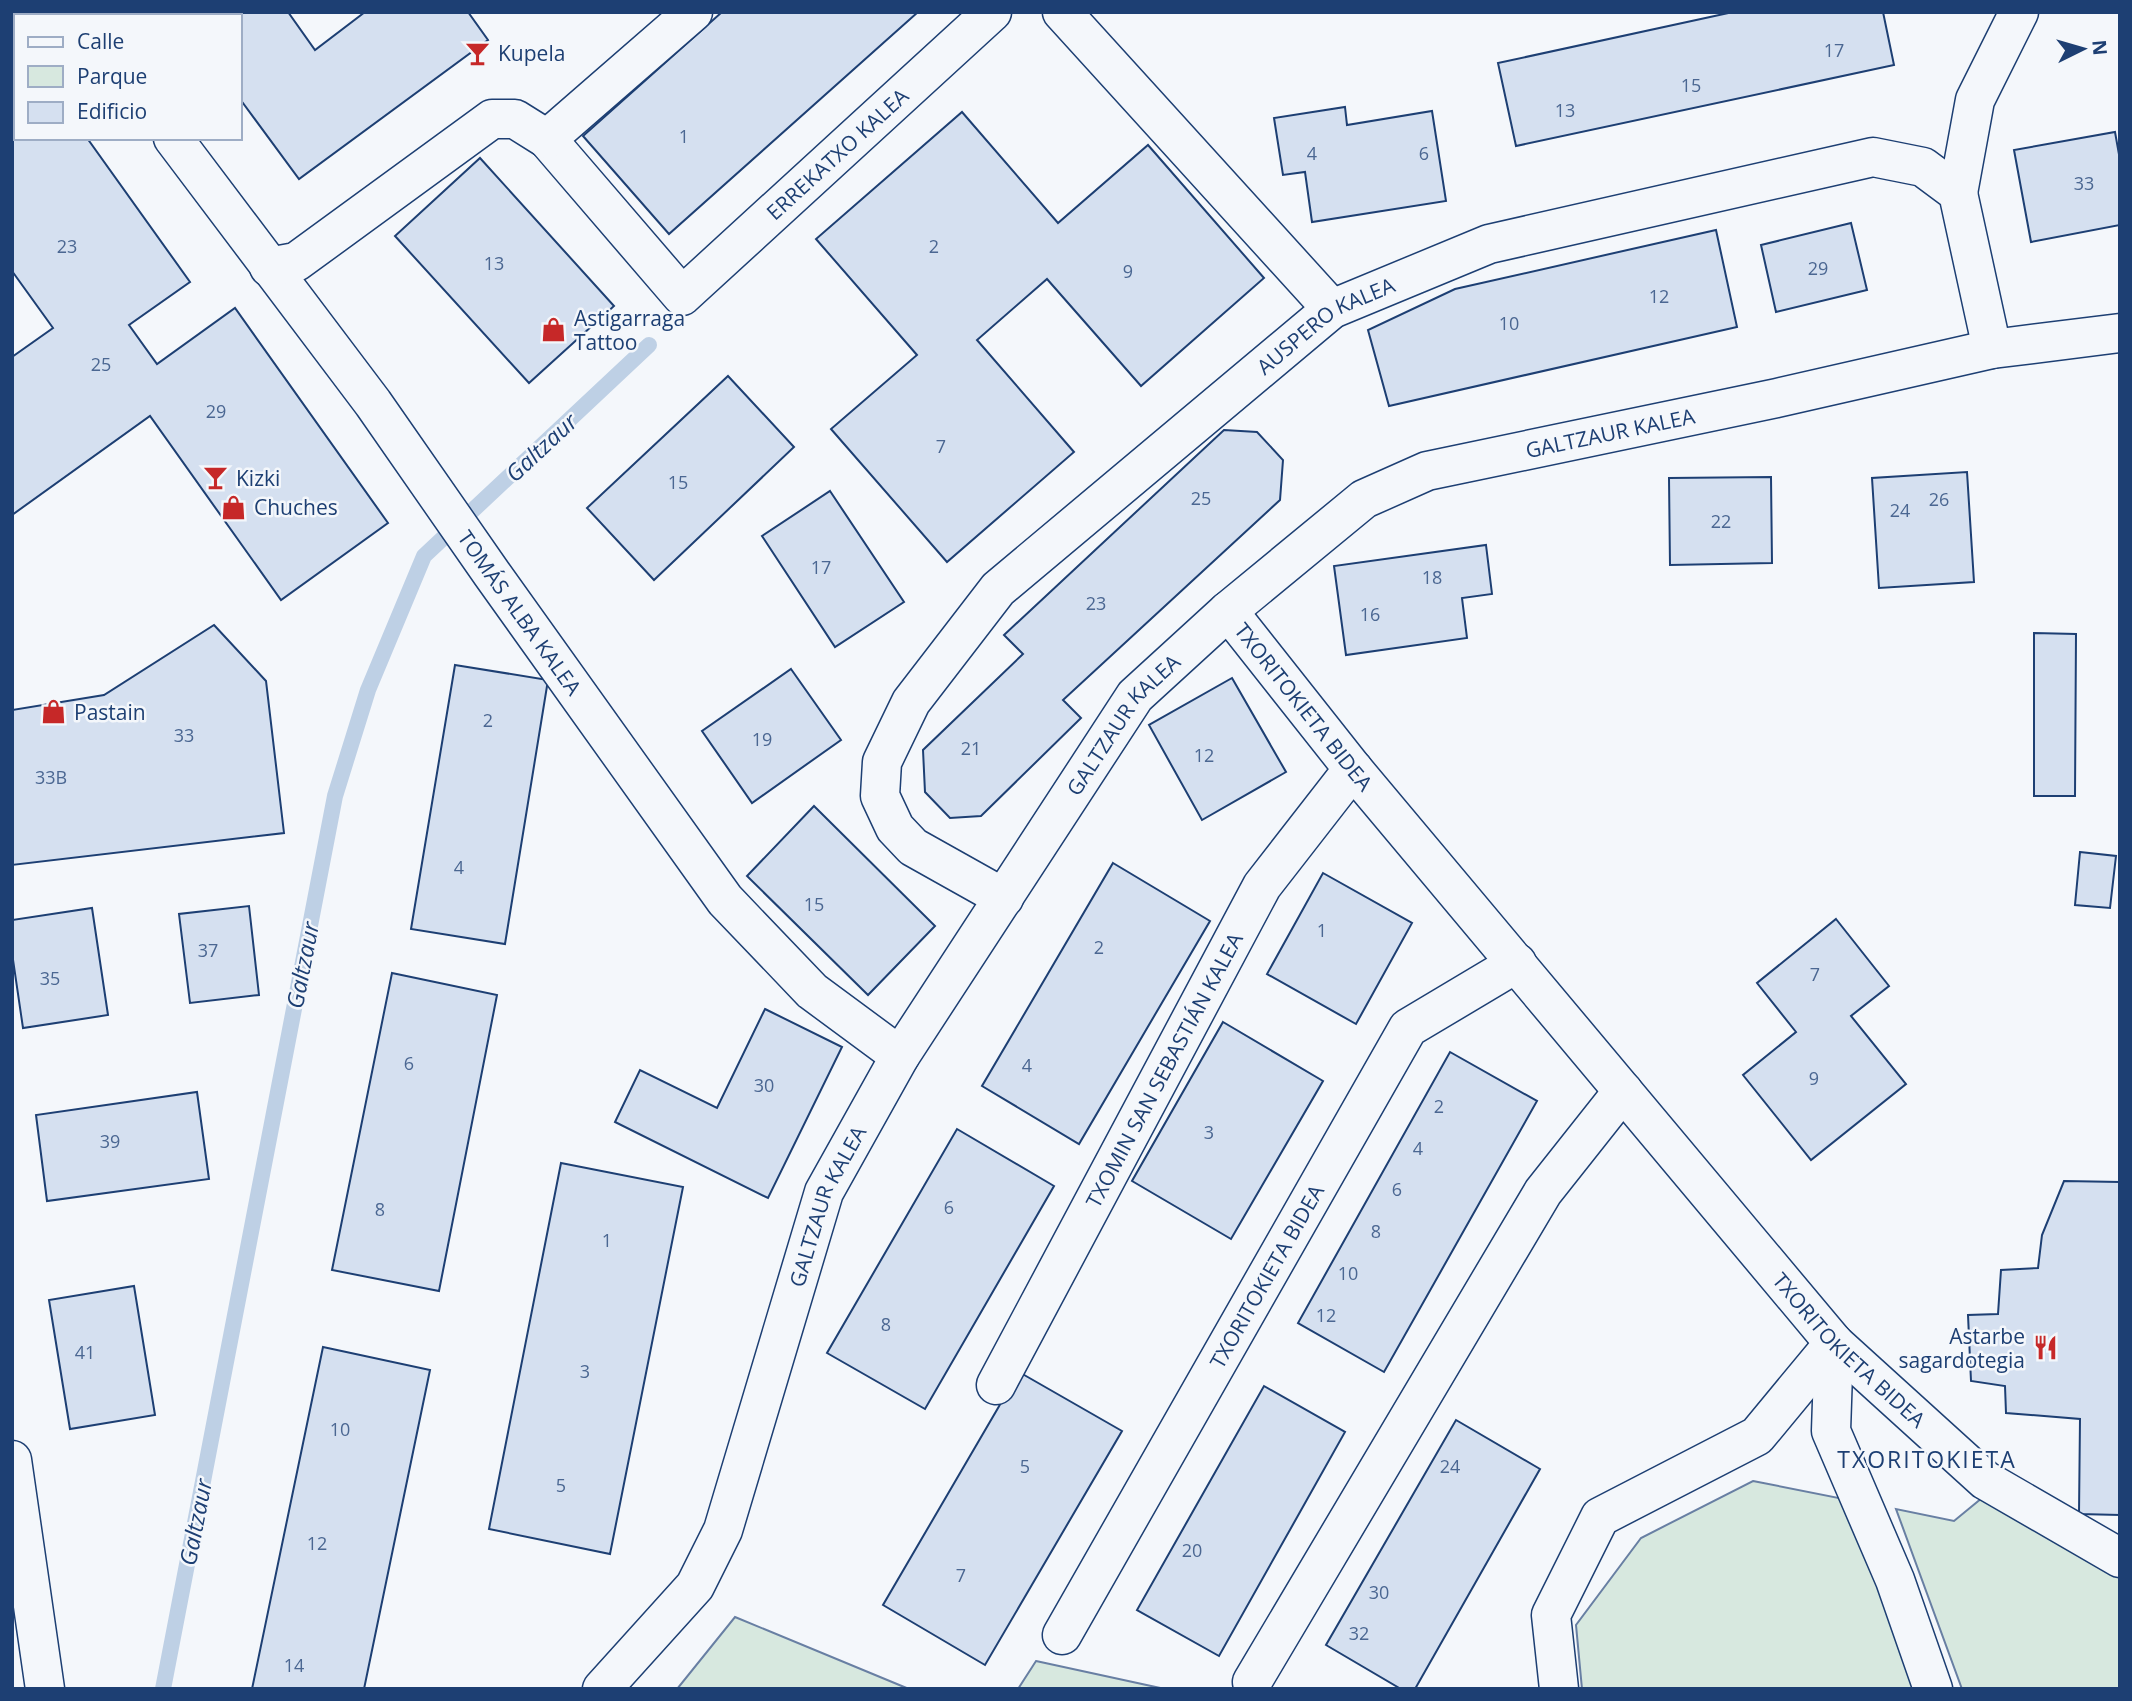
<svg xmlns="http://www.w3.org/2000/svg" width="2132" height="1701" viewBox="0 0 2132 1701" font-family="'Open Sans',sans-serif">
<style>
.green{fill:#d7e8df;stroke:#687fa3;stroke-width:2}
.lines{fill:none;stroke-linecap:round;stroke-linejoin:round}
.stream{stroke:#bed0e5;stroke-width:16}
.building{fill:#d5e0f0;stroke:#1d3f73;stroke-width:2}
.minor-casing{stroke:#1d3f73;stroke-width:41}
.minor{stroke:#f4f7fb;stroke-width:38}
.labels{text-anchor:middle;dominant-baseline:central;stroke-width:5;stroke-linejoin:round;paint-order:stroke}
.number-label{font-size:18px;fill:#4b6792}
.poi-label{font-size:21px;fill:#1d3f73;stroke:#f4f7fb;text-anchor:start}
.street-label{font-size:21px;fill:#1d3f73;stroke:#f4f7fb}
.water-label{font-size:23px;font-style:italic;fill:#1d3f73;stroke:#f4f7fb}
.neighbourhood-label{font-size:23px;letter-spacing:2px;fill:#1d3f73;stroke:#f4f7fb}
</style>
<rect width="100%" height="100%" fill="#f4f7fb"/>
<!-- green -->
<g class="green">
<polygon points="1753,1481 1849,1500 1919,1689 1582,1689 1576,1625 1641,1538"/>
<polygon points="1982,1498 2120,1578 2120,1689 1962,1689 1896,1509 1954,1521"/>
<polygon points="735,1617 909,1689 677,1689"/>
<polygon points="1036,1661 1165,1689 1018,1689"/>
</g>
<g class="lines">
<!-- stream -->
<polyline class="stream" points="163,1689 335,796 368,690 424,556 649,345"/>
</g>
<!-- building -->
<g class="building">
<polygon points="176,12 288,12 315,50 365,12 468,12 488,40 299,179 240,99 240,16 179,16"/>
<polygon points="722,12 918,12 669,234 583,136"/>
<polygon points="1733,12 1883,12 1894,65 1516,146 1498,63"/>
<polygon points="16,60 16,138 87,138 190,282 129,325 157,364 235,308 388,523 281,600 150,416 12,515 12,357 53,328 12,271 12,63"/>
<polygon points="1345,107 1347,125 1432,111 1446,201 1312,222 1305,172 1283,175 1274,118"/>
<polygon points="962,112 1058,223 1148,145 1264,278 1141,386 1047,279 977,340 1074,452 947,562 831,429 917,355 816,239"/>
<polygon points="2115,132 2120,160 2120,225 2031,242 2014,150"/>
<polygon points="480,158 614,306 529,383 395,236"/>
<polygon points="1851,223 1867,290 1776,312 1761,245"/>
<polygon points="1716,230 1737,327 1389,406 1368,330 1455,289"/>
<polygon points="728,376 794,447 654,580 587,508"/>
<polygon points="1224,430 1257,432 1283,460 1280,500 1063,700 1081,718 981,816 950,818 925,792 923,750 1023,654 1004,635"/>
<polygon points="1967,472 1974,582 1879,588 1872,478"/>
<polygon points="1771,477 1772,563 1670,565 1669,478"/>
<polygon points="830,491 904,602 835,647 762,536"/>
<polygon points="1486,545 1492,594 1462,598 1467,638 1346,655 1334,566"/>
<polygon points="214,625 266,681 284,833 12,865 12,710 104,695"/>
<polygon points="2034,633 2076,634 2075,796 2034,796"/>
<polygon points="455,665 548,680 505,944 411,929"/>
<polygon points="791,669 841,740 752,803 702,731"/>
<polygon points="1232,678 1286,772 1202,820 1149,725"/>
<polygon points="814,806 935,926 868,995 747,876"/>
<polygon points="2080,852 2116,856 2110,908 2075,905"/>
<polygon points="1113,863 1210,921 1079,1144 982,1086"/>
<polygon points="1323,873 1412,923 1356,1024 1267,974"/>
<polygon points="249,906 259,995 190,1003 179,914"/>
<polygon points="92,908 108,1015 23,1028 12,953 12,920"/>
<polygon points="1836,919 1889,986 1851,1016 1906,1084 1811,1160 1743,1075 1796,1032 1757,983"/>
<polygon points="392,973 497,995 439,1291 332,1270"/>
<polygon points="765,1009 842,1047 768,1198 615,1122 640,1070 717,1108"/>
<polygon points="1223,1022 1323,1081 1231,1239 1132,1181"/>
<polygon points="1450,1052 1537,1101 1384,1372 1298,1323"/>
<polygon points="197,1092 209,1179 47,1201 36,1115"/>
<polygon points="957,1129 1054,1186 925,1409 827,1353"/>
<polygon points="561,1163 683,1187 610,1554 489,1529"/>
<polygon points="2064,1181 2120,1182 2120,1515 2079,1514 2080,1419 2006,1413 2005,1386 1971,1381 1968,1315 1998,1314 2001,1270 2038,1268 2042,1235"/>
<polygon points="134,1286 155,1415 70,1429 49,1300"/>
<polygon points="323,1347 430,1370 364,1689 252,1689"/>
<polygon points="1019,1372 1122,1431 985,1665 883,1605"/>
<polygon points="1264,1386 1345,1432 1219,1656 1137,1610"/>
<polygon points="1456,1420 1540,1469 1415,1689 1401,1689 1326,1645"/>
</g>
<g class="lines">
<defs>
<g id="minor">
<polyline points="81,12 83,16"/>
<path id="s1" d="M 693,12 L 547,139 L 682,296 L 992,12"/>
<polyline points="1062,12 1332,309"/>
<path id="s2" d="M 173,138 L 373,403 L 492,574 L 725,900 L 812,991 L 900,1056"/>
<polyline points="1958,193 1975,100 2019,12"/>
<polyline points="269,267 296,262 492,119 515,119 547,139"/>
<path id="s3" d="M 1228,611 L 1353,769 L 1834,1343 L 1985,1480 L 2120,1558"/>
<path id="s4" d="M 1004,898 L 913,847 L 895,828 L 880,796 L 882,762 L 911,702 L 998,589 L 1332,309 L 1489,244 L 1873,157 L 1923,167 L 1958,193 L 1992,349"/>
<polyline points="1834,1343 1831,1431 1895,1580 1933,1689"/>
<path id="s5" d="M 996,1385 L 1262,886 L 1353,769"/>
<polyline points="12,1460 45,1689"/>
<path id="s6" d="M 1062,1635 L 1408,1028 L 1517,963"/>
<polyline points="1252,1682 1543,1192 1623,1091"/>
<path id="s7" d="M 602,1689 L 695,1586 L 723,1530 L 824,1192 L 900,1056 L 1135,696 L 1228,611 L 1364,499 L 1427,471 L 1777,398 L 1992,349 L 2120,333"/>
<polyline points="1559,1689 1551,1615 1600,1517 1757,1436 1834,1343"/>
</g>
</defs>
<!-- minor casing -->
<use href="#minor" class="minor-casing"/>
<!-- minor -->
<use href="#minor" class="minor"/>
</g>
<!-- icons -->
<defs>
<symbol id="bar-bare" viewBox="-9 -9 18 18"><path d="M-6-5H6L.8 .8V4.5H3.5V6h-7V4.5H-.8V.8Z" fill="#c62828" stroke="#f4f7fb" stroke-width="2.5" paint-order="stroke"/></symbol>
<symbol id="shop-bare" viewBox="-9 -9 18 18"><path d="M-5-2.5h2.3a2.7 3.5 0 0 1 5.4 0H5L5.5 6h-11ZM-1.5-2.5h3a1.5 2.3 0 0 0-3 0Z" fill="#c62828" stroke="#f4f7fb" stroke-width="2.5" paint-order="stroke"/></symbol>
<symbol id="restaurant-bare" viewBox="-9 -9 18 18"><path d="M-5-6h1v4h1v-4h1v4h1v-4h1v5L-1.5 .5V6h-2V.5L-5-1ZM5-6V6H3V1.5H1.5Q1.5-4 5-6Z" fill="#c62828" stroke="#f4f7fb" stroke-width="2.5" paint-order="stroke"/></symbol>
</defs>
<g fill-rule="evenodd">
<use href="#bar-bare" x="460" y="36" width="35" height="35"/>
<use href="#shop-bare" x="536" y="312" width="35" height="35"/>
<use href="#bar-bare" x="198" y="460" width="35" height="35"/>
<use href="#shop-bare" x="216" y="490" width="35" height="35"/>
<use href="#shop-bare" x="36" y="694" width="35" height="35"/>
<use href="#restaurant-bare" x="2028" y="1330" width="35" height="35"/>
</g>
<g class="labels">
<!-- number labels -->
<g class="number-label">
<text x="1834" y="50">17</text>
<text x="1691" y="85">15</text>
<text x="1565" y="110">13</text>
<text x="684" y="136">1</text>
<text x="1312" y="153">4</text>
<text x="1424" y="153">6</text>
<text x="2084" y="183">33</text>
<text x="67" y="246">23</text>
<text x="934" y="246">2</text>
<text x="494" y="263">13</text>
<text x="1818" y="268">29</text>
<text x="1128" y="271">9</text>
<text x="1659" y="296">12</text>
<text x="1509" y="323">10</text>
<text x="101" y="364">25</text>
<text x="216" y="411">29</text>
<text x="941" y="446">7</text>
<text x="678" y="482">15</text>
<text x="1201" y="498">25</text>
<text x="1939" y="499">26</text>
<text x="1900" y="510">24</text>
<text x="1721" y="521">22</text>
<text x="821" y="567">17</text>
<text x="1432" y="577">18</text>
<text x="1096" y="603">23</text>
<text x="1370" y="614">16</text>
<text x="488" y="720">2</text>
<text x="184" y="735">33</text>
<text x="762" y="739">19</text>
<text x="971" y="748">21</text>
<text x="1204" y="755">12</text>
<text x="51" y="777">33B</text>
<text x="459" y="867">4</text>
<text x="814" y="904">15</text>
<text x="1322" y="930">1</text>
<text x="1099" y="947">2</text>
<text x="208" y="950">37</text>
<text x="1815" y="974">7</text>
<text x="50" y="978">35</text>
<text x="409" y="1063">6</text>
<text x="1027" y="1065">4</text>
<text x="1814" y="1078">9</text>
<text x="764" y="1085">30</text>
<text x="1439" y="1106">2</text>
<text x="1209" y="1132">3</text>
<text x="110" y="1141">39</text>
<text x="1418" y="1148">4</text>
<text x="1397" y="1189">6</text>
<text x="949" y="1207">6</text>
<text x="380" y="1209">8</text>
<text x="1376" y="1231">8</text>
<text x="607" y="1240">1</text>
<text x="1348" y="1273">10</text>
<text x="1326" y="1315">12</text>
<text x="886" y="1324">8</text>
<text x="85" y="1352">41</text>
<text x="585" y="1371">3</text>
<text x="340" y="1429">10</text>
<text x="1025" y="1466">5</text>
<text x="1450" y="1466">24</text>
<text x="561" y="1485">5</text>
<text x="317" y="1543">12</text>
<text x="1192" y="1550">20</text>
<text x="961" y="1575">7</text>
<text x="1379" y="1592">30</text>
<text x="1359" y="1633">32</text>
<text x="294" y="1665">14</text>
</g>
<!-- poi labels -->
<g class="poi-label">
<text x="498" y="53">Kupela</text>
<text x="574" y="318">Astigarraga<tspan x="574" dy="24">Tattoo</tspan></text>
<text x="236" y="478">Kizki</text>
<text x="254" y="507">Chuches</text>
<text x="74" y="712">Pastain</text>
<text x="2025" y="1336" text-anchor="end">Astarbe<tspan x="2025" dy="24">sagardotegia</tspan></text>
</g>
<!-- street labels -->
<g class="street-label">
<text stroke="none"><textPath href="#s1" startOffset="611">ERREKATXO KALEA</textPath></text>
<text stroke="none"><textPath href="#s4" startOffset="831">AUSPERO KALEA</textPath></text>
<text stroke="none"><textPath href="#s7" startOffset="1698">GALTZAUR KALEA</textPath></text>
<text stroke="none"><textPath href="#s2" startOffset="588">TOMÁS ALBA KALEA</textPath></text>
<text stroke="none"><textPath href="#s3" startOffset="122">TXORITOKIETA BIDEA</textPath></text>
<text stroke="none"><textPath href="#s7" startOffset="1110">GALTZAUR KALEA</textPath></text>
<text stroke="none"><textPath href="#s5" startOffset="357">TXOMIN SAN SEBASTIÁN KALEA</textPath></text>
<text stroke="none"><textPath href="#s7" startOffset="542">GALTZAUR KALEA</textPath></text>
<text stroke="none"><textPath href="#s6" startOffset="413">TXORITOKIETA BIDEA</textPath></text>
<text stroke="none"><textPath href="#s3" startOffset="966">TXORITOKIETA BIDEA</textPath></text>
</g>
<!-- water labels -->
<g class="water-label">
<text transform="translate(541 447) rotate(-43)">Galtzaur</text>
<text transform="translate(302 965) rotate(-79)">Galtzaur</text>
<text transform="translate(195 1522) rotate(-79)">Galtzaur</text>
</g>
<!-- neighbourhood labels -->
<g class="neighbourhood-label">
<text x="1927" y="1459">TXORITOKIETA</text>
</g>
</g>
<!-- border -->
<rect width="2132" height="1701" fill="none" stroke="#1d3f73" stroke-width="28"/>
<!-- legend -->
<rect x="14" y="14" width="228" height="126" fill="#f4f7fb" stroke="#9eadc5" stroke-width="2"/>
<rect x="28" y="37" width="35" height="10" fill="#f4f7fb" stroke="#9eadc5" stroke-width="2"/>
<text x="77" y="49" font-size="21" fill="#1d3f73">Calle</text>
<rect x="28" y="66" width="35" height="21" fill="#d7e8df" stroke="#9eadc5" stroke-width="2"/>
<text x="77" y="84" font-size="21" fill="#1d3f73">Parque</text>
<rect x="28" y="102" width="35" height="21" fill="#d5e0f0" stroke="#9eadc5" stroke-width="2"/>
<text x="77" y="119" font-size="21" fill="#1d3f73">Edificio</text>
<!-- north arrow -->
<g transform="translate(2083 49) rotate(85)" stroke="#f4f7fb" stroke-width="5" paint-order="stroke">
<path d="M0-5L12 26L0 18L-12 26Z" fill="#1d3f73"/>
<text y="-10" font-size="19" font-weight="bold" text-anchor="middle" fill="#1d3f73">N</text>
</g>
</svg>
